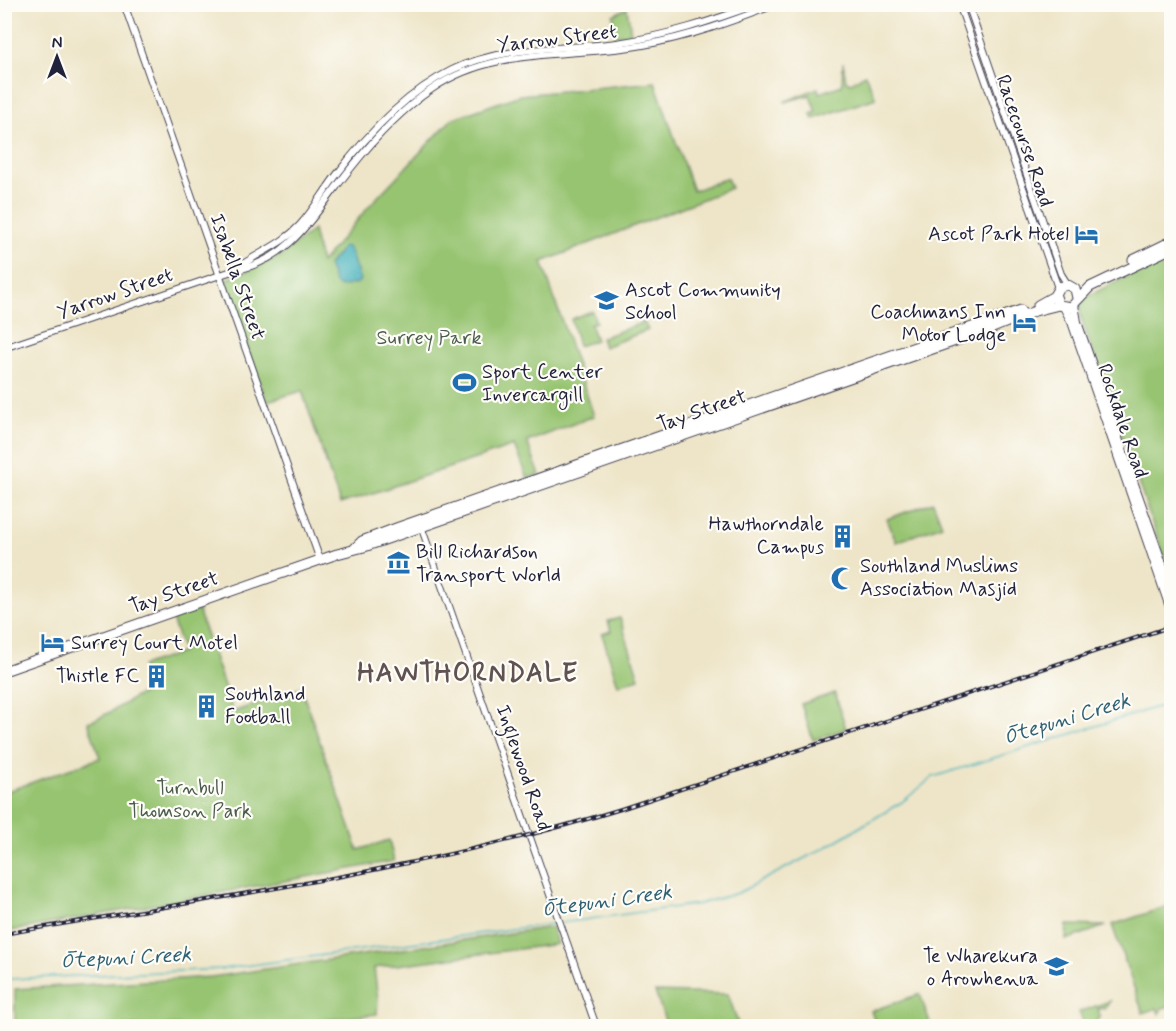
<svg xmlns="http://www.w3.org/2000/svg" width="1176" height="1031" viewBox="0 0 1176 1031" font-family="Mynerve,sans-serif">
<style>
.green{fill:#97c471;stroke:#5c7356;stroke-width:1.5}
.water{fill:#3eafb8;stroke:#30687a;stroke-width:1.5}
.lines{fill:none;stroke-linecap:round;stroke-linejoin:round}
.stream{stroke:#3eafb8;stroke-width:1.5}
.minor-casing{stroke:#413f50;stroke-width:8}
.major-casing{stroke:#413f50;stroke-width:10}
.highway-casing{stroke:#413f50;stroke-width:11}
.minor{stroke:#fff;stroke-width:6}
.major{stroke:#fff;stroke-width:8}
.highway{stroke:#fff;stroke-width:9}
.rail-casing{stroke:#22223b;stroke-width:4}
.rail{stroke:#fdfcf7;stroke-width:1.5;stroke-dasharray:4.5;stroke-linecap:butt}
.labels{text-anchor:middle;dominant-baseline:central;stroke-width:4.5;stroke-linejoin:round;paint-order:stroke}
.street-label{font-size:20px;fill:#22223b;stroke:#fdfcf7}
.poi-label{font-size:20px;fill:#22223b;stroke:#fdfcf7;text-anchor:start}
.park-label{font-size:20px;fill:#4b5b4e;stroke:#fdfcf7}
.water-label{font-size:21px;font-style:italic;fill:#2f6173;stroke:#fdfcf7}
.district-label{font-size:26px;font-weight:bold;letter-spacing:1.5px;fill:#605251;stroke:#fdfcf7}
</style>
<rect width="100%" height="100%" fill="#fdfcf7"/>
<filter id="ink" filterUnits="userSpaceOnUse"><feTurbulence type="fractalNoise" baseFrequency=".0167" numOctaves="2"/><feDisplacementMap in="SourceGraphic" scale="12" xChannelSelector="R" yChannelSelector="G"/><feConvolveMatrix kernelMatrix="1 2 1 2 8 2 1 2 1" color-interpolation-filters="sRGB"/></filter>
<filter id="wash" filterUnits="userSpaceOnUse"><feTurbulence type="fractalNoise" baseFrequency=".008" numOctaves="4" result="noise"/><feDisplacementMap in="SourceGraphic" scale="24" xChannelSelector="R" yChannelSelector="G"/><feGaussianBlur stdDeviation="1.35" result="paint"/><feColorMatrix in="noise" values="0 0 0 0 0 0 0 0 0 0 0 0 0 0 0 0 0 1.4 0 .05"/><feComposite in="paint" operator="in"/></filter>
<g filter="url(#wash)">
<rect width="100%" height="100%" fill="#eee5c8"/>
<!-- green -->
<g class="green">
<polygon points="627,8 631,33 615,36 613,15"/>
<polygon points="843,62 846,81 851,83 865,74 876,98 813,119 811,114 816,112 810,95 784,102 818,88 820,93 842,85"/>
<polygon points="655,82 693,191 727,178 731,188 542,262 594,416 527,442 540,475 527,478 514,446 340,504 302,391 267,401 223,281 280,256 313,230 321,263 370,205 452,119 520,95"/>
<polygon points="1171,254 1171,577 1081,318 1080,305 1088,296"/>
<polygon points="592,311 596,322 590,324 596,340 578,346 571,319"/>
<polygon points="644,322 648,330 604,347 601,338"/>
<polygon points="933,502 942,525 896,542 887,519"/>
<path d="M 198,610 L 233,712 L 301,688 L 358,850 L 389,840 L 394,861 L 5,932 L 5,792 L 100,758 L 88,722 C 110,715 127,700 149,690 L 142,666 L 183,652 L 172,619 Z"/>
<polygon points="620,618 639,678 618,685 602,634 611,631 608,621"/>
<polygon points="835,693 846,729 813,740 801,704"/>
<polygon points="1171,905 1171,1006 1162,1008 1159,1014 1157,1008 1143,1013 1112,925"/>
<polygon points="1067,925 1106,926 1066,940"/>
<polygon points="552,927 557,944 374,968 378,999 377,1014 272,1026 15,1026 15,989 211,977"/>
<polygon points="655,992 728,994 739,1026 667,1026"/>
<polygon points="920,994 931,1026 876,1026 871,1011"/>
<polygon points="1110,1001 1104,1009 1098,1008 1100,1016 1093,1026 1085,1026 1079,1012"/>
</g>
<!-- water -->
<polygon class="water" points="344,246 349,248 360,280 358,283 341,287 335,284 328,265"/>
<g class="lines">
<!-- stream -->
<g class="stream">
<polyline points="561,923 699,904 738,893 828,846 902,802 933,777 1157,707 1172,708"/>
<polyline points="10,979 222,969 557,923"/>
</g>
</g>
</g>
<g filter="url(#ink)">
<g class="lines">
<defs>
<g id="minor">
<polyline points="124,4 320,560"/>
<polyline points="959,4 1058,288"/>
<polyline points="968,4 1061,274 1068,285"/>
<path d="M 236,269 C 257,253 282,245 300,225 C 313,211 323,193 335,177 C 365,137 405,93 452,70 C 504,45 561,50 617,43 C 666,36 712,21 758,4"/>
<path d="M 4,348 L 235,270 C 292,261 318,208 351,168 C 374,139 401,110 432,89 C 494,46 572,58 643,45 C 689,37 733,21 777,4"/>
<polyline points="421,526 596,1026"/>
<polyline points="4,952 8,969 8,1026"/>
</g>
<g id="major">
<polyline points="1074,305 1077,322 1172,592"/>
<polyline points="1064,307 1072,322 1172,613"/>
</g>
<g id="highway">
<polyline points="1133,260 1172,241"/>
<polyline points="1077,298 1075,289 1068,285 1059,287 1055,294 1059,305 1071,307 1090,287 1172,248"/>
<polyline points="1038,305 1054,296"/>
<polyline points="355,548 362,541 399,527 1021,310"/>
<polyline points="4,671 337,554 364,547 990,329 1035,311 1059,305"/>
</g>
</defs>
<!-- minor casing -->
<use href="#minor" class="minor-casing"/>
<!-- major casing -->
<use href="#major" class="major-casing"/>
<!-- highway casing -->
<use href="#highway" class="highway-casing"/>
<!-- minor -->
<use href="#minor" class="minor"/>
<!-- major -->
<use href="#major" class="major"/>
<!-- highway -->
<use href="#highway" class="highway"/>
<defs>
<path id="rail" d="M 4,934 C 210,898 421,871 621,809 L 1172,626"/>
</defs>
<!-- rail casing -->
<use href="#rail" class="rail-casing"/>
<!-- rail -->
<use href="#rail" class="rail"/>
</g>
</g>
<!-- icons -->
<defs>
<symbol id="hotel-bare" viewBox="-9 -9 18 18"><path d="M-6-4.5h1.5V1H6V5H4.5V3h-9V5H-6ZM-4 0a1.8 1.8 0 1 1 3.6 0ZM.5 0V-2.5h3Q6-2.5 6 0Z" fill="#1f6fb2" stroke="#fdfcf7" stroke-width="2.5" paint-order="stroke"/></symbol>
<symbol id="school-bare" viewBox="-9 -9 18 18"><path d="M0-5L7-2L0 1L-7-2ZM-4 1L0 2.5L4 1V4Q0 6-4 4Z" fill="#1f6fb2" stroke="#fdfcf7" stroke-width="2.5" paint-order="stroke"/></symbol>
<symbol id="stadium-bare" viewBox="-9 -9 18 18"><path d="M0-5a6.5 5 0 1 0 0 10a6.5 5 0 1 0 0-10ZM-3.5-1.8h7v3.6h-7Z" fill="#1f6fb2" stroke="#fdfcf7" stroke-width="2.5" paint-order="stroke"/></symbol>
<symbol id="building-bare" viewBox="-9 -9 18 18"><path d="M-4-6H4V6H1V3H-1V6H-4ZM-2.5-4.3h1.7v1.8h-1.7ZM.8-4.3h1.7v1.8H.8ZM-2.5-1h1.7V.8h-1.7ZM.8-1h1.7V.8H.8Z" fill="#1f6fb2" stroke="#fdfcf7" stroke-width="2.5" paint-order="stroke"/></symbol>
<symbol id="museum-bare" viewBox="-9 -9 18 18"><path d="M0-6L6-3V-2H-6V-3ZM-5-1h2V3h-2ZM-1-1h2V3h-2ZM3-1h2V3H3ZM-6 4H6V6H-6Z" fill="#1f6fb2" stroke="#fdfcf7" stroke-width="2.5" paint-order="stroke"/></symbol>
<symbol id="mosque-bare" viewBox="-9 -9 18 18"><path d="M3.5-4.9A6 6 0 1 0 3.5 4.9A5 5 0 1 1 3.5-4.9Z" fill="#1f6fb2" stroke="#fdfcf7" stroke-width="2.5" paint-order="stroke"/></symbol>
</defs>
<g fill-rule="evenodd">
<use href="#hotel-bare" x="1070" y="218" width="33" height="33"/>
<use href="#school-bare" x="590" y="284" width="33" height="33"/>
<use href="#hotel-bare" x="1008" y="306" width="33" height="33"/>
<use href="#stadium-bare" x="448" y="366" width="33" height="33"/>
<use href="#building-bare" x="826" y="520" width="33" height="33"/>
<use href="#museum-bare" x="382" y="546" width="33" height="33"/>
<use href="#mosque-bare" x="826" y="562" width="33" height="33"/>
<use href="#hotel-bare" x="36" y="626" width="33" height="33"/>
<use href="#building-bare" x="140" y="660" width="33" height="33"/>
<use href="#building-bare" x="190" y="690" width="33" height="33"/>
<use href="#school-bare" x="1040" y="950" width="33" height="33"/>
</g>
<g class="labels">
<!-- street labels -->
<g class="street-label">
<text transform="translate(557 39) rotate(-7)">Yarrow Street</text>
<text transform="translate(1024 141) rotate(71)">Racecourse Road</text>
<text transform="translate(237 277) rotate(71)">Isabella Street</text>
<text transform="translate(115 294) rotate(-19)">Yarrow Street</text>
<text transform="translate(702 411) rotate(-19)">Tay Street</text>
<text transform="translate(1122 421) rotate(71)">Rockdale Road</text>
<text transform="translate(174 593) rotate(-19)">Tay Street</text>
<text transform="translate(523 768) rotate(71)">Inglewood Road</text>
</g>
<!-- poi labels -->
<g class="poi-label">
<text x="1069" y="234" text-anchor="end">Ascot Park Hotel</text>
<text x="625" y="290">Ascot Community<tspan x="625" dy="23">School</tspan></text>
<text x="1006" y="312" text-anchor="end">Coachmans Inn<tspan x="1006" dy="23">Motor Lodge</tspan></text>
<text x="482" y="372">Sport Center<tspan x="482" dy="23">Invercargill</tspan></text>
<text x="824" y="524" text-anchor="end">Hawthorndale<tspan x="824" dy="23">Campus</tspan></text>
<text x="416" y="552">Bill Richardson<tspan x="416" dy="23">Transport World</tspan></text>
<text x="860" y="566">Southland Muslims<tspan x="860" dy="23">Association Masjid</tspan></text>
<text x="71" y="643">Surrey Court Motel</text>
<text x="139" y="676" text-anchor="end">Thistle FC</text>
<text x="225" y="694">Southland<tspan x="225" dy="23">Football</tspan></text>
<text x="1038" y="956" text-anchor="end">Te Wharekura<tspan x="1038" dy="23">o Arowhenua</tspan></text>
</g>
<!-- park labels -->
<g class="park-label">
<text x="429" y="338">Surrey Park</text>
<text x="190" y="788">Turnbull<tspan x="190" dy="23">Thomson Park</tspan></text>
</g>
<!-- water labels -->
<g class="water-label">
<text transform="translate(1067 719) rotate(-17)">Ōtepuni Creek</text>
<text transform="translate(607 901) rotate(-8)">Ōtepuni Creek</text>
<text transform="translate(126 958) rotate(-3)">Ōtepuni Creek</text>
</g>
<!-- district labels -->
<g class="district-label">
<text x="468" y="674">HAWTHORNDALE</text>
</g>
</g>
<!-- margin -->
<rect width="1176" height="1031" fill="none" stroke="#fdfcf7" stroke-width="24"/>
<!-- north arrow -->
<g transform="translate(57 57)" stroke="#fdfcf7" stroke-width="4.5" paint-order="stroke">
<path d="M0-4.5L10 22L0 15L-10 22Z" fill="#22223b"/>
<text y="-9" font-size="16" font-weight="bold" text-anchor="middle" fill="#22223b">N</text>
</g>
</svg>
